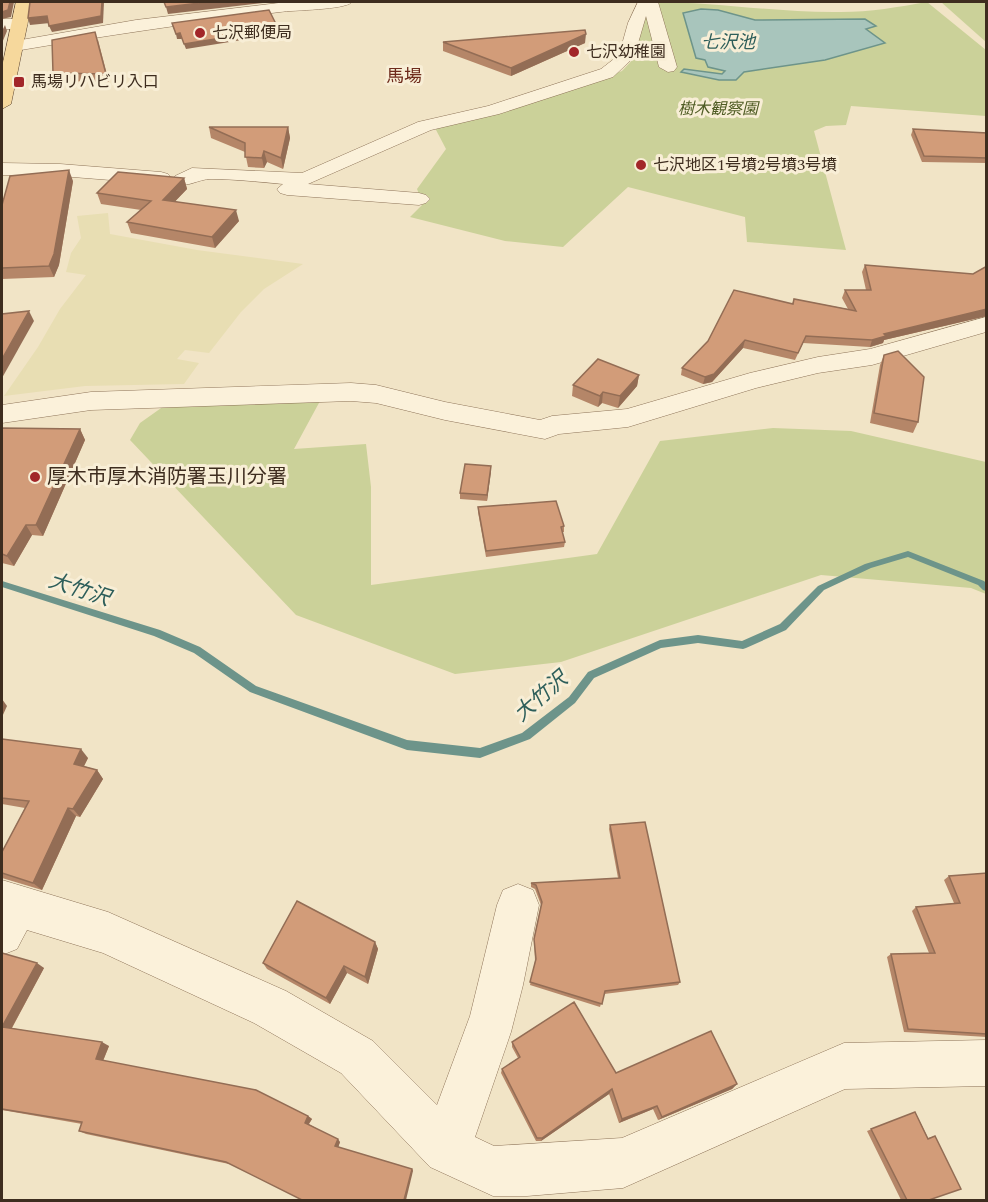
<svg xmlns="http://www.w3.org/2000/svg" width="988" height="1202" viewBox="0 0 988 1202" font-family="Spectral,'Noto Sans JP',serif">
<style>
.farmland{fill:#e8deb3}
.green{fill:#cbd199}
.water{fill:#a8c5bc;stroke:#6d948a;stroke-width:1.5}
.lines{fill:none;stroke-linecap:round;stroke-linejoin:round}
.stream{fill:#6d948a;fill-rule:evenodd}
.minor-casing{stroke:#8f755a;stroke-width:1}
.primary-casing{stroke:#5c432e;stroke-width:1}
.minor{fill:#fbf1da;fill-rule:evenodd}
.primary{fill:#f6d89c;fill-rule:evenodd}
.wall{fill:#b58668}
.shaded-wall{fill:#936d55}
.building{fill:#d29c79;stroke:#936d55;stroke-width:1.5}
.poi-dot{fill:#a22629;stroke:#f8eed6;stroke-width:2}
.labels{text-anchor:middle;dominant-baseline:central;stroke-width:6;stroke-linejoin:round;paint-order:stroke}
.far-poi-label{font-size:16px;fill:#3e2d1f;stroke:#f8eed6;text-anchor:start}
.far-park-label{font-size:16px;font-style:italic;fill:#4f5c24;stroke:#f8eed6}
.far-water-label{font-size:18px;font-style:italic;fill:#2d5e5a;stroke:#f8eed6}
.far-neighbourhood-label{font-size:18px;fill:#6d2a1b;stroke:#f8eed6}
.poi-label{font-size:20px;fill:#3e2d1f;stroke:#f8eed6;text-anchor:start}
.water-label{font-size:21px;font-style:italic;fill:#2d5e5a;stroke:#f8eed6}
</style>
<rect width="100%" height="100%" fill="#f1e4c6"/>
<!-- farmland -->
<polygon class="farmland" points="108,213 110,234 197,250 303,264 264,289 241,312 209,353 185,350 177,359 199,363 184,384 85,386 4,396 38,347 60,309 86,275 66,272 71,253 81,238 77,216"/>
<!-- green -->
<g class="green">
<path d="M 653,2 C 716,2 778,13 841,12 C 870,12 899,7 927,2 L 986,50 L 986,116 L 851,106 L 846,125 L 826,126 L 814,131 L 846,250 L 747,242 L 745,217 L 628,187 L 563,247 L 505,241 L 410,217 L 423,204 L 417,189 L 446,149 L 435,128 L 563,92 L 622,71 L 637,55 L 641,17 Z"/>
<polygon points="941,2 986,2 986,42"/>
<polygon points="320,401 294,449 366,444 371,487 371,585 597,554 660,441 773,428 851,431 986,462 986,594 971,588 821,575 561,662 455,674 296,615 130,440 140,423 164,406"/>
</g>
<!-- water -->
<polygon class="water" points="701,9 718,10 755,20 865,19 876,26 866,29 885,43 825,60 744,72 736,80 719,80 681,72 684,69 722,74 725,71 708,67 705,60 696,58 683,13"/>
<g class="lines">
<!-- stream -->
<polygon class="stream" points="908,551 984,581 986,583 986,591 983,590 978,585 908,557 871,568 824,590 786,630 746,648 743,649 698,643 661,648 594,678 575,703 530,739 480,758 407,750 250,692 194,653 154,636 2,587 2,581 160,630 200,647 256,686 407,740 480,748 522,733 569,697 588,672 660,640 698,635 742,641 780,624 818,586 865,564"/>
<defs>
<g id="minor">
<path d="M 287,2 L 352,2 C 345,10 293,10 280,12 C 191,23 103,36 15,51 L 7,46 L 15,41 L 136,20 Z"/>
<path d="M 638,2 L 658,2 L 677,67 L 674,71 L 668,72 L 659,67 L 646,16 L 634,57 L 613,77 L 499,114 L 431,130 L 308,184 L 419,193 L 426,195 L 430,199 L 426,203 L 419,205 L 287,195 L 280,193 L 277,189 L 283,184 C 259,182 235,179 211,179 C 198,179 188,188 175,184 L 172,180 L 175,176 L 192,168 L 302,173 L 418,122 L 488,106 L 601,69 L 619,55 L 628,23 Z"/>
<polygon points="2,19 20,19 28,24 20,29 2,29"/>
<polygon points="2,163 60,164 161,172 168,174 171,178 168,182 161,184 60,176 2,175"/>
<polygon points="986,317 986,332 872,365 818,373 756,388 628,427 559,434 545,439 445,420 376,403 351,401 91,410 2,423 2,405 91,392 351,383 376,385 445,402 540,420 552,416 627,409 750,373 818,357 870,349"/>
<polygon points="2,880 108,912 286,991 373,1041 437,1105 470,1016 497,905 503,890 518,884 533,890 539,905 523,985 511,1032 475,1137 494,1146 622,1138 844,1043 986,1040 986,1086 845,1089 623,1188 527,1196 493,1196 430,1167 341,1073 254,1023 103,953 27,930 17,949 2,955"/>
</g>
<polygon id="primary" points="16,2 32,2 11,104 2,109 2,67"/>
</defs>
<!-- minor casing -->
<use href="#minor" class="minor-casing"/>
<!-- primary casing -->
<use href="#primary" class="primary-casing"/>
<!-- minor -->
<use href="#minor" class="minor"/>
<!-- primary -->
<use href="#primary" class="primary"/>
</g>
<!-- wall -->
<g class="wall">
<polygon points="98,40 109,82 56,81 53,73"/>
<polygon points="443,42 585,43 511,76 443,51"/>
<polygon points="209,127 288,127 290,138 283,169 267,162 264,168 248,167 245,152 211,138"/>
<polygon points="913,129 987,133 987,163 922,162 911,135"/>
<polygon points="184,178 187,189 175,201 239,221 215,248 131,233 127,222 141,210 101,204 97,193"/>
<polygon points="73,181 59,265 54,277 2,279 2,205"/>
<polygon points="865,265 973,274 987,266 987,316 884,340 883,343 870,347 803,343 795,360 743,348 712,382 703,384 681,375 682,368 792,304 794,299 848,309 842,298 845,290 866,290 862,272"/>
<polygon points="884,355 918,422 913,433 870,423 880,365"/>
<polygon points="639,375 637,386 618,408 602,403 598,407 572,396 573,385"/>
<polygon points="2,428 80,429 85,440 43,536 32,535 14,566 2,563"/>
<polygon points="491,466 487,501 460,499 460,493"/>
<polygon points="478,507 564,526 564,532 562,532 565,542 564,547 486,557 478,512"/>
<polygon points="2,739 88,758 84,766 97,770 103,779 80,817 76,816 42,890 2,878 2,852 25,808 2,804"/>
<polygon points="610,825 680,982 678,985 604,994 600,1007 530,985 535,961 534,939 541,905 535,889 531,887 531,883 618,878 609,829"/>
<polygon points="987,873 987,1037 904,1032 887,957 891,954 929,953 912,911 916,907 954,903 944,880 949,876"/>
<polygon points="375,942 378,949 368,984 347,973 330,1004 267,969 263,963"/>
<polygon points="2,953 44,968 12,1028 109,1046 103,1061 308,1116 312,1119 309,1124 340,1142 338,1147 412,1169 413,1171 229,1164 86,1134 79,1131 82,1124 2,1110"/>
<polygon points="512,1042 616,1073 737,1084 732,1089 658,1120 653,1109 619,1123 609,1094 541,1141 536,1141 501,1073 502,1069 518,1058 512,1047"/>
<polygon points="915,1112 928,1138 935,1136 929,1200 901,1200 867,1131"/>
</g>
<!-- shaded-wall -->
<g class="shaded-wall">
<polygon points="10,2 14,2 11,17 2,19 2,12"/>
<polygon points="102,2 104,2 103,23 52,32 49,26"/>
<polygon points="208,2 263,2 263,3 168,14 166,7"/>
<polygon points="47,16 50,23 30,25 28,18"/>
<polygon points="5,25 7,31 2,43 2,31"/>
<polygon points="277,26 278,31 259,33 260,37 186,49 184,44 257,28"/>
<polygon points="180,33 182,39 177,39 176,34"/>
<polygon points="586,34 585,43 511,76 511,68"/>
<polygon points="288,127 290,138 283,169 281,158"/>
<polygon points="264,151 267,162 264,168 262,158"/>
<polygon points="69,170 73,181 59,265 54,277 49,266"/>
<polygon points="184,178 187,189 166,211 163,200"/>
<polygon points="236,210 239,221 215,248 212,237"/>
<polygon points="987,309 987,316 884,340 883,343 870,347 872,340 884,334"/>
<polygon points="29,311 34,321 2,378 2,359"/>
<polygon points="745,340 743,348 712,382 703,384 705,377"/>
<polygon points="639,375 637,386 618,408 620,396"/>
<polygon points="603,392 602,403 598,407 600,396"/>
<polygon points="80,429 85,440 43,536 36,525"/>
<polygon points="491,466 491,472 487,501 487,495"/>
<polygon points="26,525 32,535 14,566 7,556"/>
<polygon points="2,699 7,706 2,717"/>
<polygon points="81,749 88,758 81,772 74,764"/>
<polygon points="97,770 103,779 80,817 73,809"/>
<polygon points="68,808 76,816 42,890 33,883"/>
<polygon points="375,942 378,949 368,984 365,977"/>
<polygon points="37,963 44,968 10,1031 2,1027"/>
<polygon points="344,966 347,973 330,1004 326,998"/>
<polygon points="102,1042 109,1046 102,1063 96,1059"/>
<polygon points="737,1084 732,1089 658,1120 662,1117"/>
<polygon points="612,1089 609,1094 541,1141 542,1138"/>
<polygon points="657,1106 653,1109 619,1123 622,1119"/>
<polygon points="308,1116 312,1119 308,1125 305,1123"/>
<polygon points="338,1139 340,1142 338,1148 335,1146"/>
<polygon points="412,1169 413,1171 406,1200 404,1200"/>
</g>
<!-- building -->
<g class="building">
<polygon points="2,2 10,2 8,10 2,12"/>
<polygon points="30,2 102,2 101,16 49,26 47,16 28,18"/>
<polygon points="164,2 208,2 166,7"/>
<polygon points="269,10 277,26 257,28 259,32 184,44 180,33 176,34 172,23"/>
<polygon points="585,30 586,34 511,68 443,42"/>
<polygon points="95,32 106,74 53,73 52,40"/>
<polygon points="209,127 288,127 281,158 264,151 262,158 245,157 245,143"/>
<polygon points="913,129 987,133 987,158 924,156"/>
<polygon points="69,170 54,254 49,266 2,268 2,205 10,176"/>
<polygon points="118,172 184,178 163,200 236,210 212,237 127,222 151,201 97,193"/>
<polygon points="865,265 973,274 987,266 987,309 884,334 886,336 872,340 806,336 798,353 745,340 714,374 705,377 682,368 708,341 734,290 793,304 794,299 856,311 845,290 871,290"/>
<polygon points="29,311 2,359 2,314"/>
<polygon points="898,351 924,377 918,422 874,413 884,355"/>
<polygon points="598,359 639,375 620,396 603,392 600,396 573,385"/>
<polygon points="2,428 80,429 36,525 26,525 7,556 2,554"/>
<polygon points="465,464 491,466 487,495 460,493"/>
<polygon points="556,501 564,526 561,527 565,542 486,551 478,507"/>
<polygon points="2,739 81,749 74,764 97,770 73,809 68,808 33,883 2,873 2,852 29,801 2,798"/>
<polygon points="645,822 680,982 605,991 602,1004 530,982 536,959 534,939 542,902 536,885 531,883 620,878 610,825"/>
<polygon points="987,873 987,1034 908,1029 891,954 935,953 916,907 960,903 949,876"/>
<polygon points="297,901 375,942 365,977 344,966 326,998 263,963"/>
<polygon points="2,953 37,963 2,1027 102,1042 96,1059 256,1090 308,1116 305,1123 338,1139 335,1146 412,1169 404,1200 302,1200 226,1162 79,1131 82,1122 2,1109"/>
<polygon points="574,1002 616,1073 711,1031 737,1084 662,1117 657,1106 622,1119 612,1089 542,1138 537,1138 502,1069 520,1057 512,1042"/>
<polygon points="915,1112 928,1139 935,1136 961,1189 929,1200 907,1200 871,1129"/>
</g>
<!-- markers -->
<g class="poi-dot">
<circle cx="200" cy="33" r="6"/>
<circle cx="574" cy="52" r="6"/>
<rect x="13" y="76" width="12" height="12" rx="3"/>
<circle cx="641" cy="165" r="6"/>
<circle cx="35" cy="477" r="6"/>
</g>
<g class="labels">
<!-- far-poi labels -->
<g class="far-poi-label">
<text x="212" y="33">七沢郵便局</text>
<text x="586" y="52">七沢幼稚園</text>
<text x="31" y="82">馬場リハビリ入口</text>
<text x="653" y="165">七沢地区1号墳2号墳3号墳</text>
</g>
<!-- far-park labels -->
<g class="far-park-label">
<text x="718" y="109">樹木観察園</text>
</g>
<!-- far-water labels -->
<g class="far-water-label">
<text x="728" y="42">七沢池</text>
</g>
<!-- far-neighbourhood labels -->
<g class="far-neighbourhood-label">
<text x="404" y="76">馬場</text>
</g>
<!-- poi labels -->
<g class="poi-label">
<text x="47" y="477">厚木市厚木消防署玉川分署</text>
</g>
<!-- water labels -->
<g class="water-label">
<text transform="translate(79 590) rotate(18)">大竹沢</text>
<text transform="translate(541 697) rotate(-41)">大竹沢</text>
</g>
</g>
<!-- border -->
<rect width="988" height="1202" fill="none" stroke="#3e2d1f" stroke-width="6"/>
</svg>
